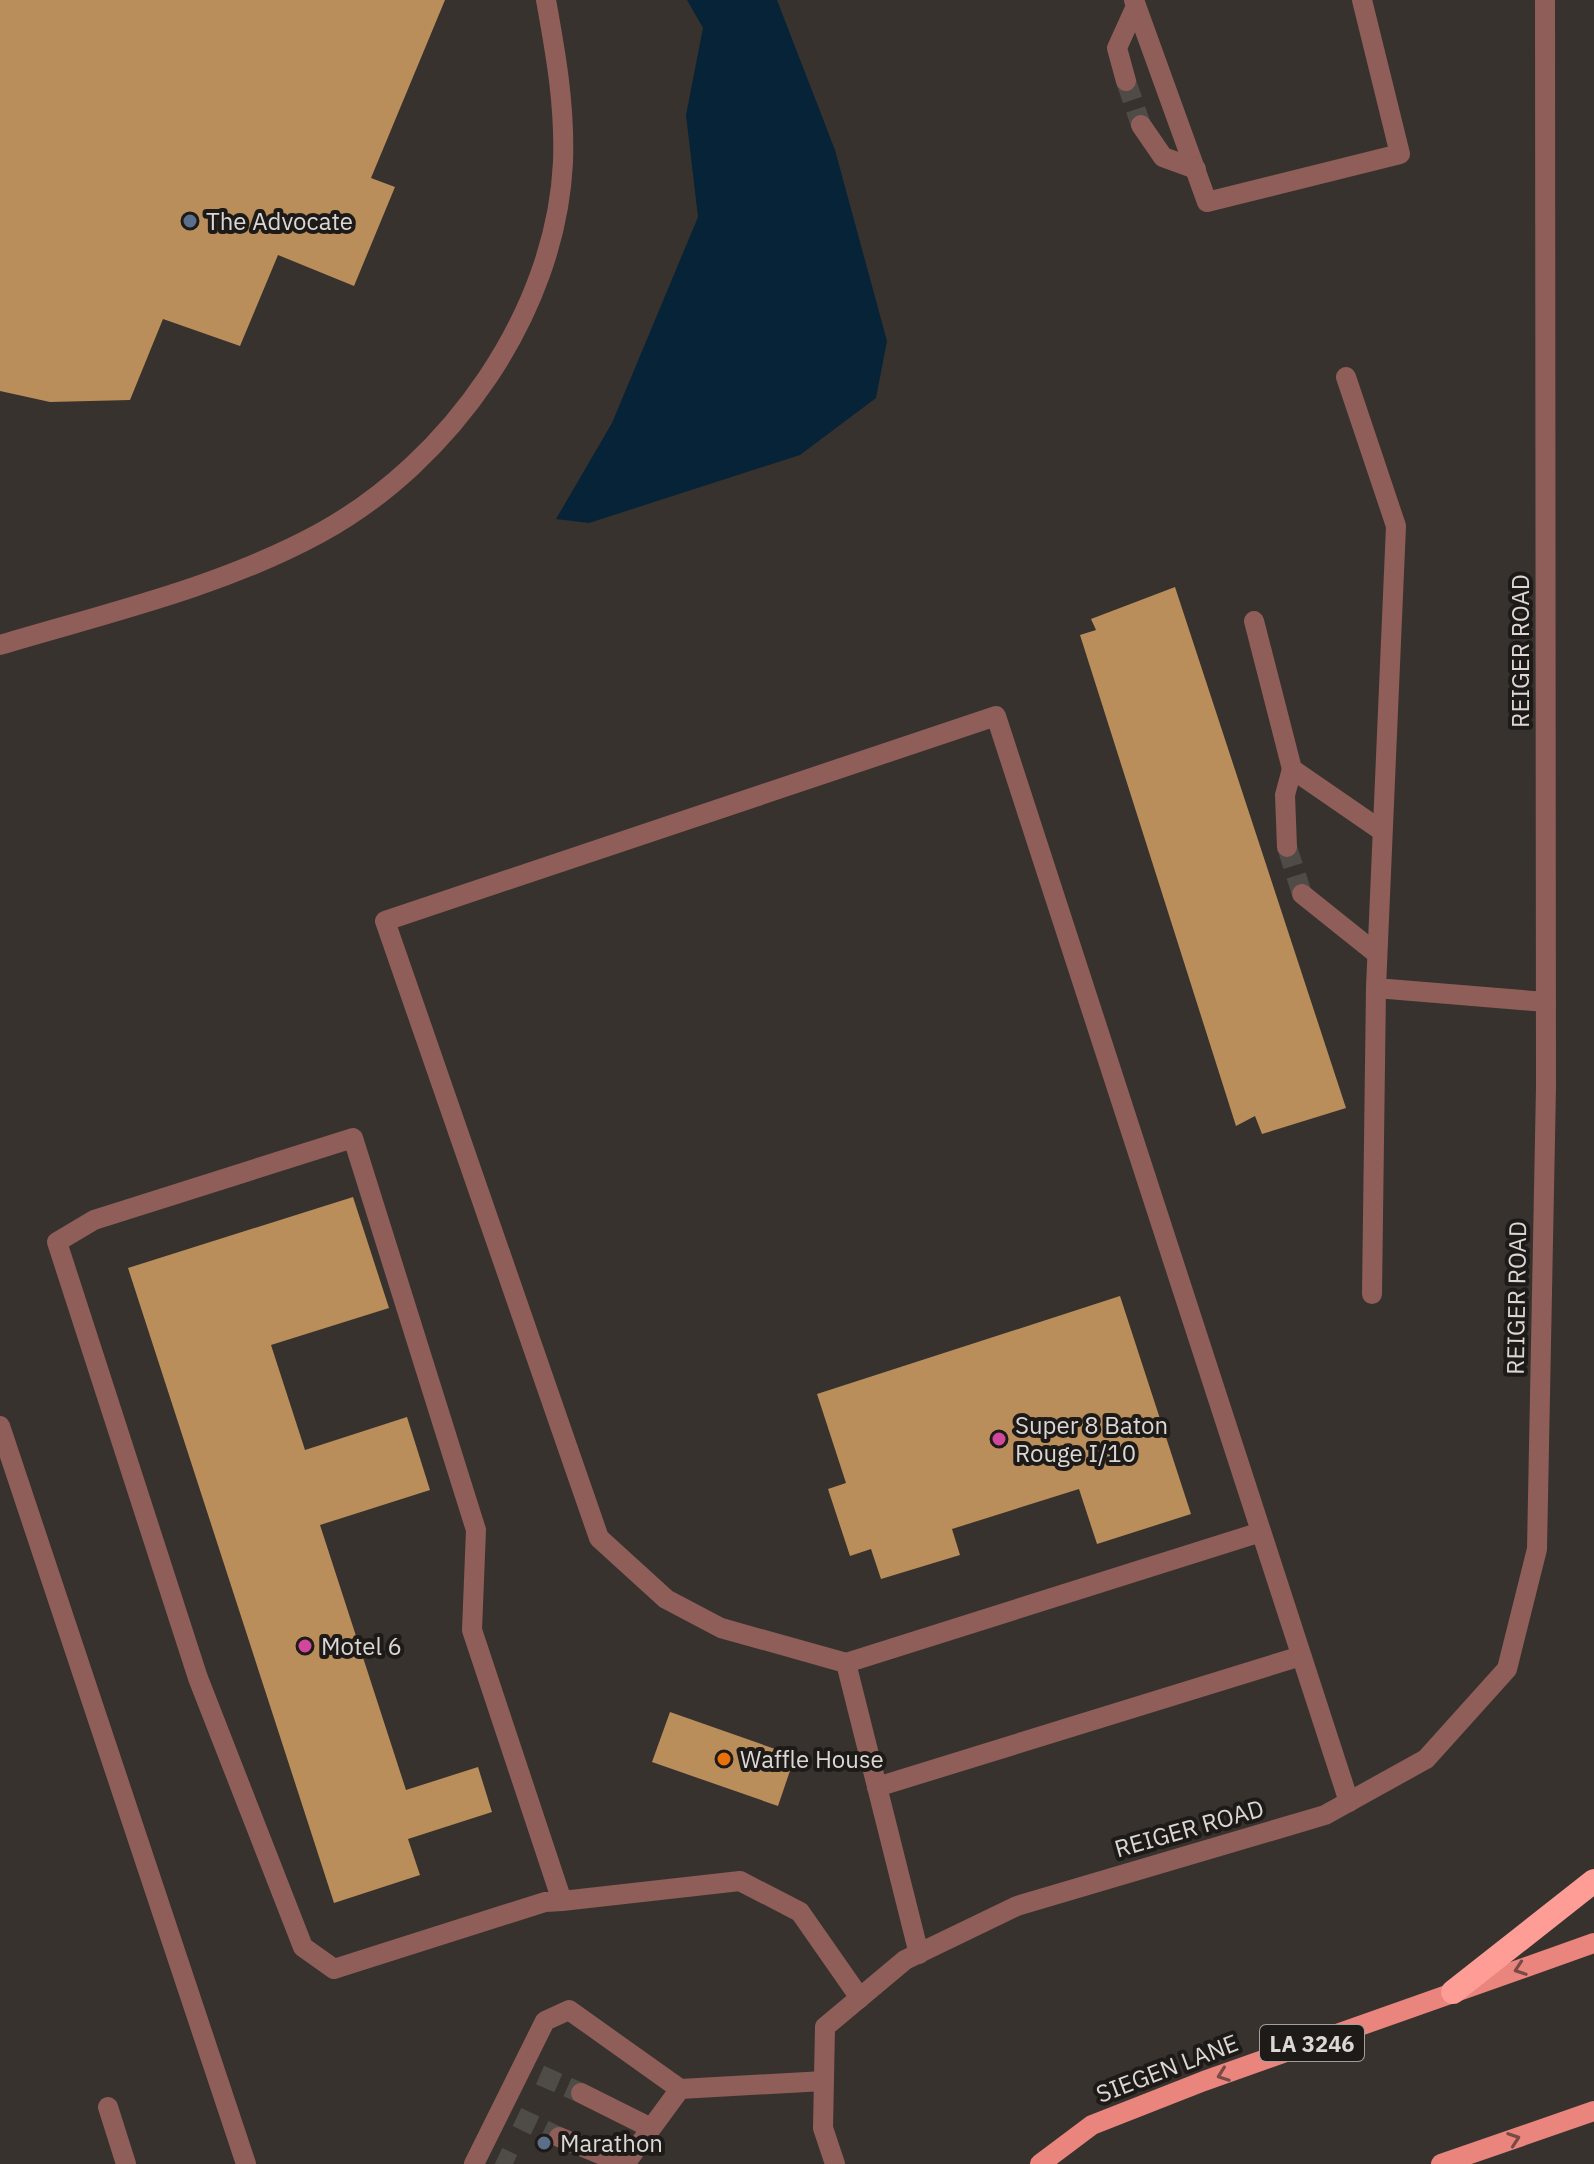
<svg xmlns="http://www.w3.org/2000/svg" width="1594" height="2164" viewBox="0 0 1594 2164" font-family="'IBM Plex Sans',sans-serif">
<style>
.water{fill:#072337}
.building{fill:#b98e5b}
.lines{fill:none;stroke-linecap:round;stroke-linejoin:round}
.minor-tunnel{stroke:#4f4b46;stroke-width:20;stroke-dasharray:20 10;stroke-linecap:butt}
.minor{stroke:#8f5e59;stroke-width:20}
.major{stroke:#e9857d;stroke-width:20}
.highway{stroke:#fe9d95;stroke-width:24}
.oneway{stroke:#794a45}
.service-dot{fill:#5c6f8a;stroke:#1d1a18;stroke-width:3}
.hotel-dot{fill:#d1479c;stroke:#1d1a18;stroke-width:3}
.food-dot{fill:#e8710a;stroke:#1d1a18;stroke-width:3}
.labels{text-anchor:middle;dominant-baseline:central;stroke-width:8;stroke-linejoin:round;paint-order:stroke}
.shield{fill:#1d1a18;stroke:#a19e9c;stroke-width:2}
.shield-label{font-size:22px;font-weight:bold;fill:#dad7d4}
.poi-label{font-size:24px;fill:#dad7d4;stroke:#1d1a18;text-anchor:start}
.street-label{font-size:24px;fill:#dad7d4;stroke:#1d1a18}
</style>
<rect width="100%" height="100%" fill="#37322d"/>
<!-- water -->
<polygon class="water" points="687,0 777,0 835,150 887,341 876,398 800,455 589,523 556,519 612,423 698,217 686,115 703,28"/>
<!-- building -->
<g class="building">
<polygon points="0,0 445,0 371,178 395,187 354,286 278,255 240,346 163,319 130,400 50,402 0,391"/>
<polygon points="1175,587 1346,1108 1262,1134 1255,1116 1236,1126 1080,635 1096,630 1091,619"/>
<polygon points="353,1197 389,1308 271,1345 305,1450 407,1417 430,1490 320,1525 406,1790 478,1767 492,1812 408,1839 420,1875 334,1903 128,1268"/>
<polygon points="1120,1296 1191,1514 1097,1544 1079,1489 952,1529 960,1555 881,1579 871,1549 850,1556 828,1489 846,1483 817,1394"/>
<polygon points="670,1712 795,1756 778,1806 652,1762"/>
</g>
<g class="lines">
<!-- minor-tunnel -->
<g class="minor-tunnel">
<polyline points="1126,81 1141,125"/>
<polyline points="1287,847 1302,894"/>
<polyline points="540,2075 581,2093"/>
<polyline points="517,2117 559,2137"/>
<polyline points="498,2157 513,2164"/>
</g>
<!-- minor -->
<g class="minor">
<polyline points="1134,0 1207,202 1400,154 1362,0"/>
<polyline points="1126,81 1117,48 1136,6"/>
<polyline points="1141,125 1163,157 1196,169"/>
<polyline points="1346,377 1396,526 1376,988 1546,1002"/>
<polyline points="1254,621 1292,769 1382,831"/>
<path d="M 0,645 C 107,613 221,587 320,533 C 450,462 556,313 563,162 C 565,106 556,55 546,0"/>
<polyline points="1287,847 1285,795 1292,769"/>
<polyline points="1302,894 1377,954"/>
<polyline points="1372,1294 1376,988"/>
<polyline points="0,1426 246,2164"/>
<polyline points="846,1663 1261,1532"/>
<polyline points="877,1787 1301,1656"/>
<polyline points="562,1901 472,1630 476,1530 353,1138 94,1220 57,1242 198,1678 303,1947 334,1969 545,1902 562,1901 740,1881 800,1912 860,1998"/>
<polyline points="919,1954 846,1663 721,1628 666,1599 599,1538 385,921 996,716 1349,1802"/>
<polyline points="581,2093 649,2127"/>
<polyline points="108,2107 126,2164"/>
<polyline points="559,2137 624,2164"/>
<polyline points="474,2164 545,2021 569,2010 680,2089"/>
<polyline points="625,2164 680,2089 824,2081"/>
<polyline points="835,2164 823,2128 825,2027 905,1960 1017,1906 1325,1815 1426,1759 1507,1669 1537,1549 1546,1087 1545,0"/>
</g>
<!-- major -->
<g class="major">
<polyline points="1040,2164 1092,2125 1204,2081 1594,1943"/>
<polyline points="1441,2164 1594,2111"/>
</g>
<!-- highway -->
<polyline class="highway" points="1453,1992 1594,1881"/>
</g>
<!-- one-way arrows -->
<defs><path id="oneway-chevron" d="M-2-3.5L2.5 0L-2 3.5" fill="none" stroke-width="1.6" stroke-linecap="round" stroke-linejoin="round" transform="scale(2)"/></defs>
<g class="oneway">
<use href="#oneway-chevron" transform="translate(1520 1969) rotate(161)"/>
<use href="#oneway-chevron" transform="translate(1223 2075) rotate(160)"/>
<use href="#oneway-chevron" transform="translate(1514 2139) rotate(-19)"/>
</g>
<!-- markers -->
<g class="service-dot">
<circle cx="190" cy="221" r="8"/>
<circle cx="544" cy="2143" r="8"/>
</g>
<g class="hotel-dot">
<circle cx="999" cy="1439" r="8"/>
<circle cx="305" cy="1646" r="8"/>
</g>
<circle class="food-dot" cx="724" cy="1759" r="8"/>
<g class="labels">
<!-- shield labels -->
<rect class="shield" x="1260" y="2025" width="104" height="36" rx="6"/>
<g class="shield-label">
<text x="1312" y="2043">LA 3246</text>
</g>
<!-- poi labels -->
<g class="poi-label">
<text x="206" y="221">The Advocate</text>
<text x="1015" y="1425">Super 8 Baton<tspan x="1015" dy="28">Rouge I/10</tspan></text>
<text x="321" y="1646">Motel 6</text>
<text x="740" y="1759">Waffle House</text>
<text x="560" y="2143">Marathon</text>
</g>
<!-- street labels -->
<g class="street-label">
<text transform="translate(1520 651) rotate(-90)">REIGER ROAD</text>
<text transform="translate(1516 1298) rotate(-89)">REIGER ROAD</text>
<text transform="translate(1189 1828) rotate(-16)">REIGER ROAD</text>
<text transform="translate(1167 2068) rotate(-21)">SIEGEN LANE</text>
</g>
</g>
</svg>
